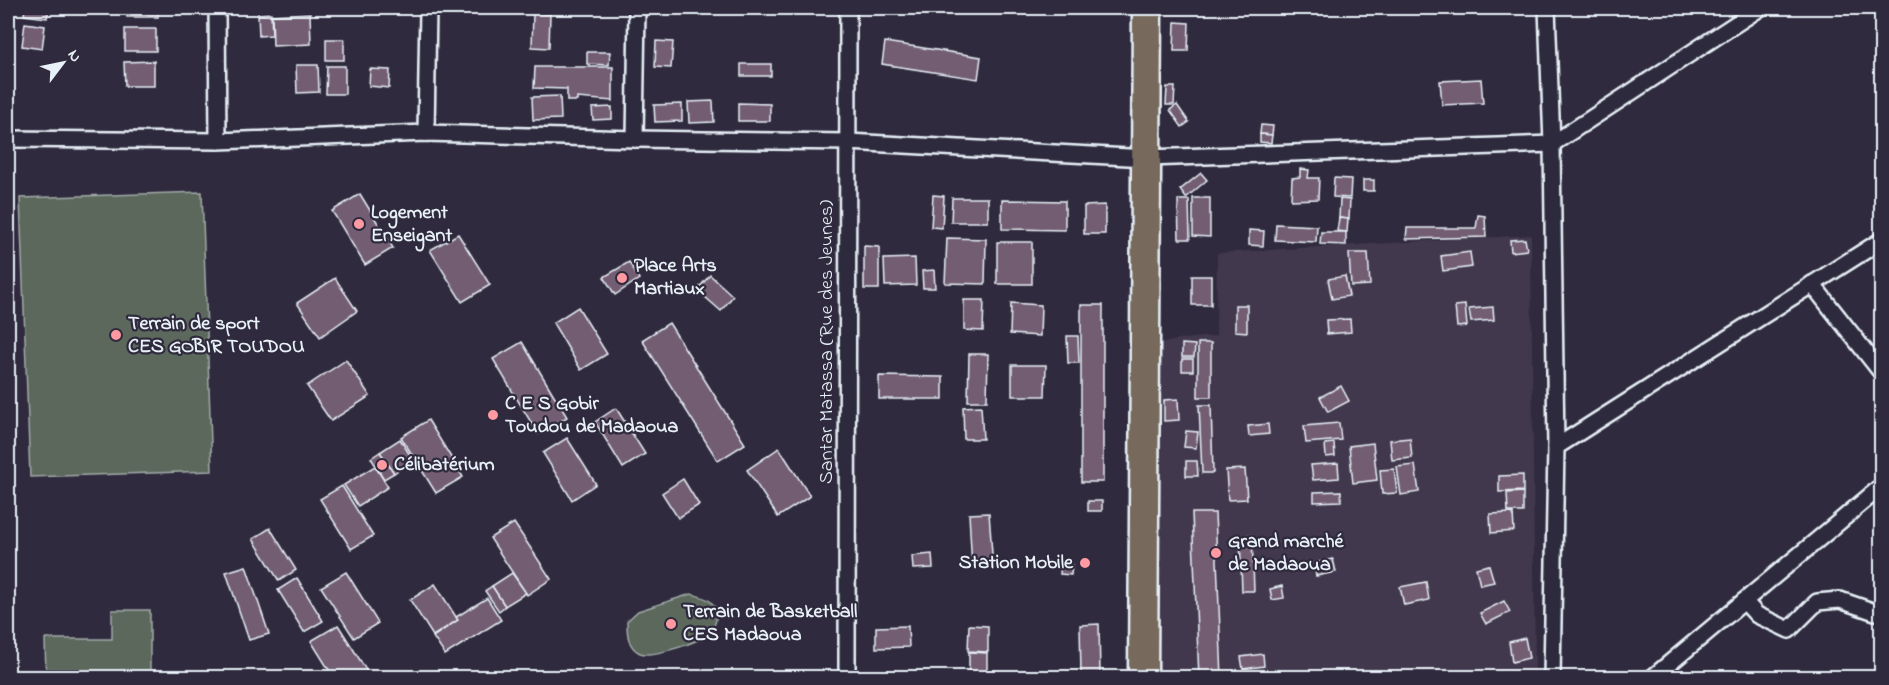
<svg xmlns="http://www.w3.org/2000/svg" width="1889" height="685" viewBox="0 0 1889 685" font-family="'Indie Flower',sans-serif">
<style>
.built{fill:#43394d}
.green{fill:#5d675c;stroke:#a2acaa;stroke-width:1.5}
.building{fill:#735d72;stroke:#e8f1f8;stroke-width:1.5}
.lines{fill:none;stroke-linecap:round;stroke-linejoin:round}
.street-casing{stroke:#e8f1f8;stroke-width:20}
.highway-casing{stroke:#e8f1f8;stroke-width:33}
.street{stroke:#2f2a3d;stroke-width:15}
.highway{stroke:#77695c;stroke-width:28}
.poi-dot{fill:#ff9aa2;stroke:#2f2a3d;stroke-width:2}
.labels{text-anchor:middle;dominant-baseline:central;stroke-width:4.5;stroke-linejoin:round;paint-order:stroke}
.poi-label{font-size:20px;font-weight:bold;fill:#e8f1f8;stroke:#2f2a3d;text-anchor:start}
.street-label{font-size:20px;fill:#e8f1f8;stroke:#2f2a3d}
</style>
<rect width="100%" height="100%" fill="#2f2a3d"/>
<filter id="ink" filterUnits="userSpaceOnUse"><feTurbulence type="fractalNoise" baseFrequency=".0167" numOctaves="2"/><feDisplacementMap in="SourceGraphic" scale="12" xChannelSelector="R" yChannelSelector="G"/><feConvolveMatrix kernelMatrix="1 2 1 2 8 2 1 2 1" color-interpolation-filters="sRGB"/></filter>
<g filter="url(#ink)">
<!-- built -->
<polygon class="built" points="1531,235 1535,677 1157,677 1155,345 1181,339 1216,336 1217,253"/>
<!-- green -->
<g class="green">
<polygon points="202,192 212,471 30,477 20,198"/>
<path d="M 691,594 C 703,597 713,599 716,611 C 718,622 712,633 702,638 C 690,644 652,658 640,653 C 627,647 627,632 627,621 L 638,611 Z"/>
<polygon points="112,610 150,610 150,677 46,677 45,639 112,639"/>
</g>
<!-- building -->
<g class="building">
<polygon points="25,8 49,8 47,18 24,15"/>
<rect x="127" y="8" width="31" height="9"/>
<polygon points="271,13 272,35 259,36 258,14"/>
<polygon points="310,13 311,44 273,46 272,15"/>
<polygon points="533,13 550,14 549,48 532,47"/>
<polygon points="1175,22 1189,23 1188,51 1174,51"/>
<polygon points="25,23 45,26 42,49 22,46"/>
<rect x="125" y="29" width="31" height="22"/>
<rect x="326" y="39" width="18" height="21"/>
<polygon points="656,41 673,42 671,68 655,67"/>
<polygon points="885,42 981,57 978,79 882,64"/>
<polygon points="587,52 610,52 609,65 587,64"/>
<polygon points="154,61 154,86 125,86 124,62"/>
<rect x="741" y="64" width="30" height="12"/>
<polygon points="296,65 318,65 319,92 297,93"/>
<polygon points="327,66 345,66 345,94 326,94"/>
<polygon points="535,67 613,67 613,101 577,98 577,101 567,101 567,89 534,88"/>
<polygon points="370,69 390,70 389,88 369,86"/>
<polygon points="1481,79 1483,103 1442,105 1440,81"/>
<polygon points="1167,87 1175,87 1174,105 1166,105"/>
<polygon points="560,96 561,119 533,120 532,97"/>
<polygon points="713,101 714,122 689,123 688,102"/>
<polygon points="738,103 770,104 770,121 738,121"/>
<polygon points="682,104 682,121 655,122 654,105"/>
<polygon points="1177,105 1189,122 1182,127 1170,110"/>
<polygon points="612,107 612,119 593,120 592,108"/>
<polygon points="1261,125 1273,126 1272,135 1260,134"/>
<polygon points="1260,134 1272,135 1271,143 1260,142"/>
<polygon points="1300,169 1309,170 1308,178 1319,178 1318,199 1291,200 1292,178 1300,177"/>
<polygon points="1201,173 1207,180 1186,198 1180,190"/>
<polygon points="1334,178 1351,179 1350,198 1333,197"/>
<rect x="1363" y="180" width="11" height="11"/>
<polygon points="360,194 393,248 365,265 332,211"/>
<polygon points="933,195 944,196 942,228 931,227"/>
<polygon points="952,198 988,198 988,222 951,222"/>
<polygon points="1193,198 1210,198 1210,237 1193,236"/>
<polygon points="1340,199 1350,200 1349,219 1339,218"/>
<polygon points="1002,200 1065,201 1065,230 1002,229"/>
<polygon points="1178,200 1189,200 1190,239 1179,239"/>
<polygon points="1105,205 1105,234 1084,234 1084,206"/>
<polygon points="1478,215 1485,216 1486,237 1406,239 1407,228 1476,228"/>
<polygon points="1339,218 1348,219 1347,232 1337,231"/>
<polygon points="1276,224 1317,226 1316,242 1275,240"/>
<polygon points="1249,230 1264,231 1263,246 1249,245"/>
<polygon points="1321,232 1346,232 1346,245 1320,244"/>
<polygon points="458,234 490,285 462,302 430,250"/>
<polygon points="947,238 986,239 985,284 945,283"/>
<polygon points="1525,239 1527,250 1511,252 1510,240"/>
<rect x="997" y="242" width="35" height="42"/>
<polygon points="864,246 879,247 879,289 864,289"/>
<polygon points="1470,252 1472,267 1443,271 1441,256"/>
<polygon points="1349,253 1368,253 1370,285 1351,286"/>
<polygon points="915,258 916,285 885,286 884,259"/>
<polygon points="629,262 639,279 615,295 604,277"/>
<polygon points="934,270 935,288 923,288 922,271"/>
<polygon points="710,275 733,296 721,311 697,290"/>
<rect x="1192" y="276" width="19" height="29"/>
<polygon points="1345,276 1349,296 1332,299 1328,279"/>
<polygon points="335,278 357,311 320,337 297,303"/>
<polygon points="964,300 984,300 983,331 964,330"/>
<polygon points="1011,303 1041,305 1040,336 1010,334"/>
<rect x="1081" y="305" width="22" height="177"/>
<polygon points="1235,305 1247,305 1247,332 1235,331"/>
<polygon points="1465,305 1467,326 1457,327 1455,306"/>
<polygon points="578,307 607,354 581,370 553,323"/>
<polygon points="1493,307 1494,320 1471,322 1469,309"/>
<polygon points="1350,319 1351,332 1327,334 1326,320"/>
<polygon points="669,323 745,444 718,461 642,340"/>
<polygon points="1067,336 1078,336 1079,363 1068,363"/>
<polygon points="522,342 567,417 538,434 493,359"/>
<rect x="1198" y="343" width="13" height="54"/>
<polygon points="1182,344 1195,345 1194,357 1182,357"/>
<polygon points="969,354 988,354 987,401 968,401"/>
<rect x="1182" y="359" width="11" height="12"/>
<polygon points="346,360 370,396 331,421 307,386"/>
<polygon points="1012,365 1046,365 1045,396 1012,396"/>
<polygon points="879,376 943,377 943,399 879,399"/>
<polygon points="1341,386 1349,401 1328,412 1320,397"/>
<polygon points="1178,399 1179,420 1164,421 1164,400"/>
<polygon points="1199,405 1211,405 1213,473 1202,473"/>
<polygon points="981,406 983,439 964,439 963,407"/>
<polygon points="616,408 645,454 623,468 595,422"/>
<polygon points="428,420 463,477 436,493 401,437"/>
<polygon points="1339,423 1341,440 1306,443 1304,426"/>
<polygon points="1268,424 1269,434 1249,436 1248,426"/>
<polygon points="1186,431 1198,432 1196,448 1184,447"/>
<polygon points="567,438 596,484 572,500 543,453"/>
<polygon points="1410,438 1412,458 1392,460 1390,440"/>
<polygon points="400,439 413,460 394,473 380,452"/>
<polygon points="1334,443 1335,456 1326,457 1325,444"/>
<polygon points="1373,443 1377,480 1353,483 1349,446"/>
<polygon points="779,448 810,496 778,517 747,470"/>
<polygon points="380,452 394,473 384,479 371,458"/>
<polygon points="1186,461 1197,461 1198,476 1186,476"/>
<polygon points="1338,463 1339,478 1313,480 1311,465"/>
<polygon points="1415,465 1419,492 1401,495 1397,467"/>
<polygon points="375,466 388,487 358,506 344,485"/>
<polygon points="1245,469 1247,499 1228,500 1226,470"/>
<polygon points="1394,469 1397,493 1382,494 1380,470"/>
<polygon points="1523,475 1523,491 1499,492 1499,476"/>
<polygon points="683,479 699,505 678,518 662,493"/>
<polygon points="342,486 373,536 351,549 320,499"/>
<polygon points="1341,491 1341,501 1314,502 1314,492"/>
<polygon points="1523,492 1523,512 1508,512 1507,493"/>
<rect x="1088" y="501" width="14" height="10"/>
<polygon points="989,513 993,567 972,568 969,514"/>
<polygon points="1192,513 1215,513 1222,678 1199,678"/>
<polygon points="1513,513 1514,531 1491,533 1490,514"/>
<polygon points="514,523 551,579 527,595 490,538"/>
<polygon points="270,528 296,570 279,581 253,539"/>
<polygon points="1252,535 1254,591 1242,591 1240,536"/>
<polygon points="932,554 933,568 913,569 912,556"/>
<polygon points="1333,559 1336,572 1316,576 1314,563"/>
<polygon points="1061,564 1072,565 1071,575 1060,574"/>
<polygon points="1489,565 1494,582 1480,585 1476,568"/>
<polygon points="246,566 269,634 249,640 226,572"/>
<polygon points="346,572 378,623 354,638 321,587"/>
<polygon points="512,573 526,593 505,606 492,586"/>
<polygon points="297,578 323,621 304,632 278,590"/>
<polygon points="1426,582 1429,600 1404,605 1400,587"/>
<polygon points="435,584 458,620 433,636 410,600"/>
<polygon points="492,586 505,606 499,611 485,591"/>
<polygon points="1282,586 1284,598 1272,600 1270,589"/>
<polygon points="487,598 501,620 445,655 433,637 458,620 456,617"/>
<polygon points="1504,601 1510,612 1486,624 1480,613"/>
<polygon points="1099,624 1100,674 1081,674 1080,625"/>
<polygon points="338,625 355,652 371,678 334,678 311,641"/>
<polygon points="969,625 988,626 988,652 968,651"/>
<polygon points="908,626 909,647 876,648 876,627"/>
<polygon points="1525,638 1529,658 1512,662 1509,642"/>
<polygon points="969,652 987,653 987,674 969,674"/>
<polygon points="1263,654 1264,666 1243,669 1241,657"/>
</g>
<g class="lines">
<defs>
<g id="street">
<polyline points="217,8 218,141"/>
<polyline points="1547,8 1552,144 1556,447 1552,678"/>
<polyline points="426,133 428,8"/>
<polyline points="8,139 218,141 426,133 635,139 848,142 1147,158 1552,144 1760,8"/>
<polyline points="635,139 637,8"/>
<polyline points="1812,284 1882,373"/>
<polyline points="1556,447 1882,240"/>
<polyline points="1744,601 1757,615 1789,630 1817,602 1840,600 1875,612 1882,611"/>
<polyline points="847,678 848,8"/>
<polyline points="1652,678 1882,486"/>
</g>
<polyline id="highway" points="1143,678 1147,8"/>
</defs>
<!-- street casing -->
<use href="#street" class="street-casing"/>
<!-- highway casing -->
<use href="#highway" class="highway-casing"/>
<!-- street -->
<use href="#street" class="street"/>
<!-- highway -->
<use href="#highway" class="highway"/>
</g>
</g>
<!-- markers -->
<g class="poi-dot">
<circle cx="359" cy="224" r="6"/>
<circle cx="622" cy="278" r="6"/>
<circle cx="116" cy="335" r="6"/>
<circle cx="493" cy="415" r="6"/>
<circle cx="382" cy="465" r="6"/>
<circle cx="1216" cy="553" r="6"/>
<circle cx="1085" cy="563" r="6"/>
<circle cx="671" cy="624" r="6"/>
</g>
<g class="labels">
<!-- poi labels -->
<g class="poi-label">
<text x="371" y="213">Logement<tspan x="371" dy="23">Enseigant</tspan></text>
<text x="634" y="266">Place Arts<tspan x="634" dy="23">Martiaux</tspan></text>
<text x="128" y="324">Terrain de sport<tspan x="128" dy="23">CES GOBIR TOUDOU</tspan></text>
<text x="505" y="404">C E S Gobir<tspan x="505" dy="23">Toudou de Madaoua</tspan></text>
<text x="394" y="465">Célibatérium</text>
<text x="1228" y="542">Grand marché<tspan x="1228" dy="23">de Madaoua</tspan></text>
<text x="1073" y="563" text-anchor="end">Station Mobile</text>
<text x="683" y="612">Terrain de Basketball<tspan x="683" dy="23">CES Madaoua</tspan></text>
</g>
<!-- street labels -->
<g class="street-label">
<text transform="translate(827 342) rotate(-90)">Santar Matassa (Rue des Jeunes)</text>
</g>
</g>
<!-- margin -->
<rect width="1889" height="685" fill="none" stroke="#2f2a3d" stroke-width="30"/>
<rect x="15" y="15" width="1859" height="655" fill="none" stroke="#e8f1f8" stroke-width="2" filter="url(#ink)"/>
<!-- north arrow -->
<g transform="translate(63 63) rotate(58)" stroke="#2f2a3d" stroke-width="4.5" paint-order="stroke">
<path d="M0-4.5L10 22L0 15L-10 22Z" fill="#e8f1f8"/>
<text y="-9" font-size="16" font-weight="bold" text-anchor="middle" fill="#e8f1f8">N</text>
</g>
</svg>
